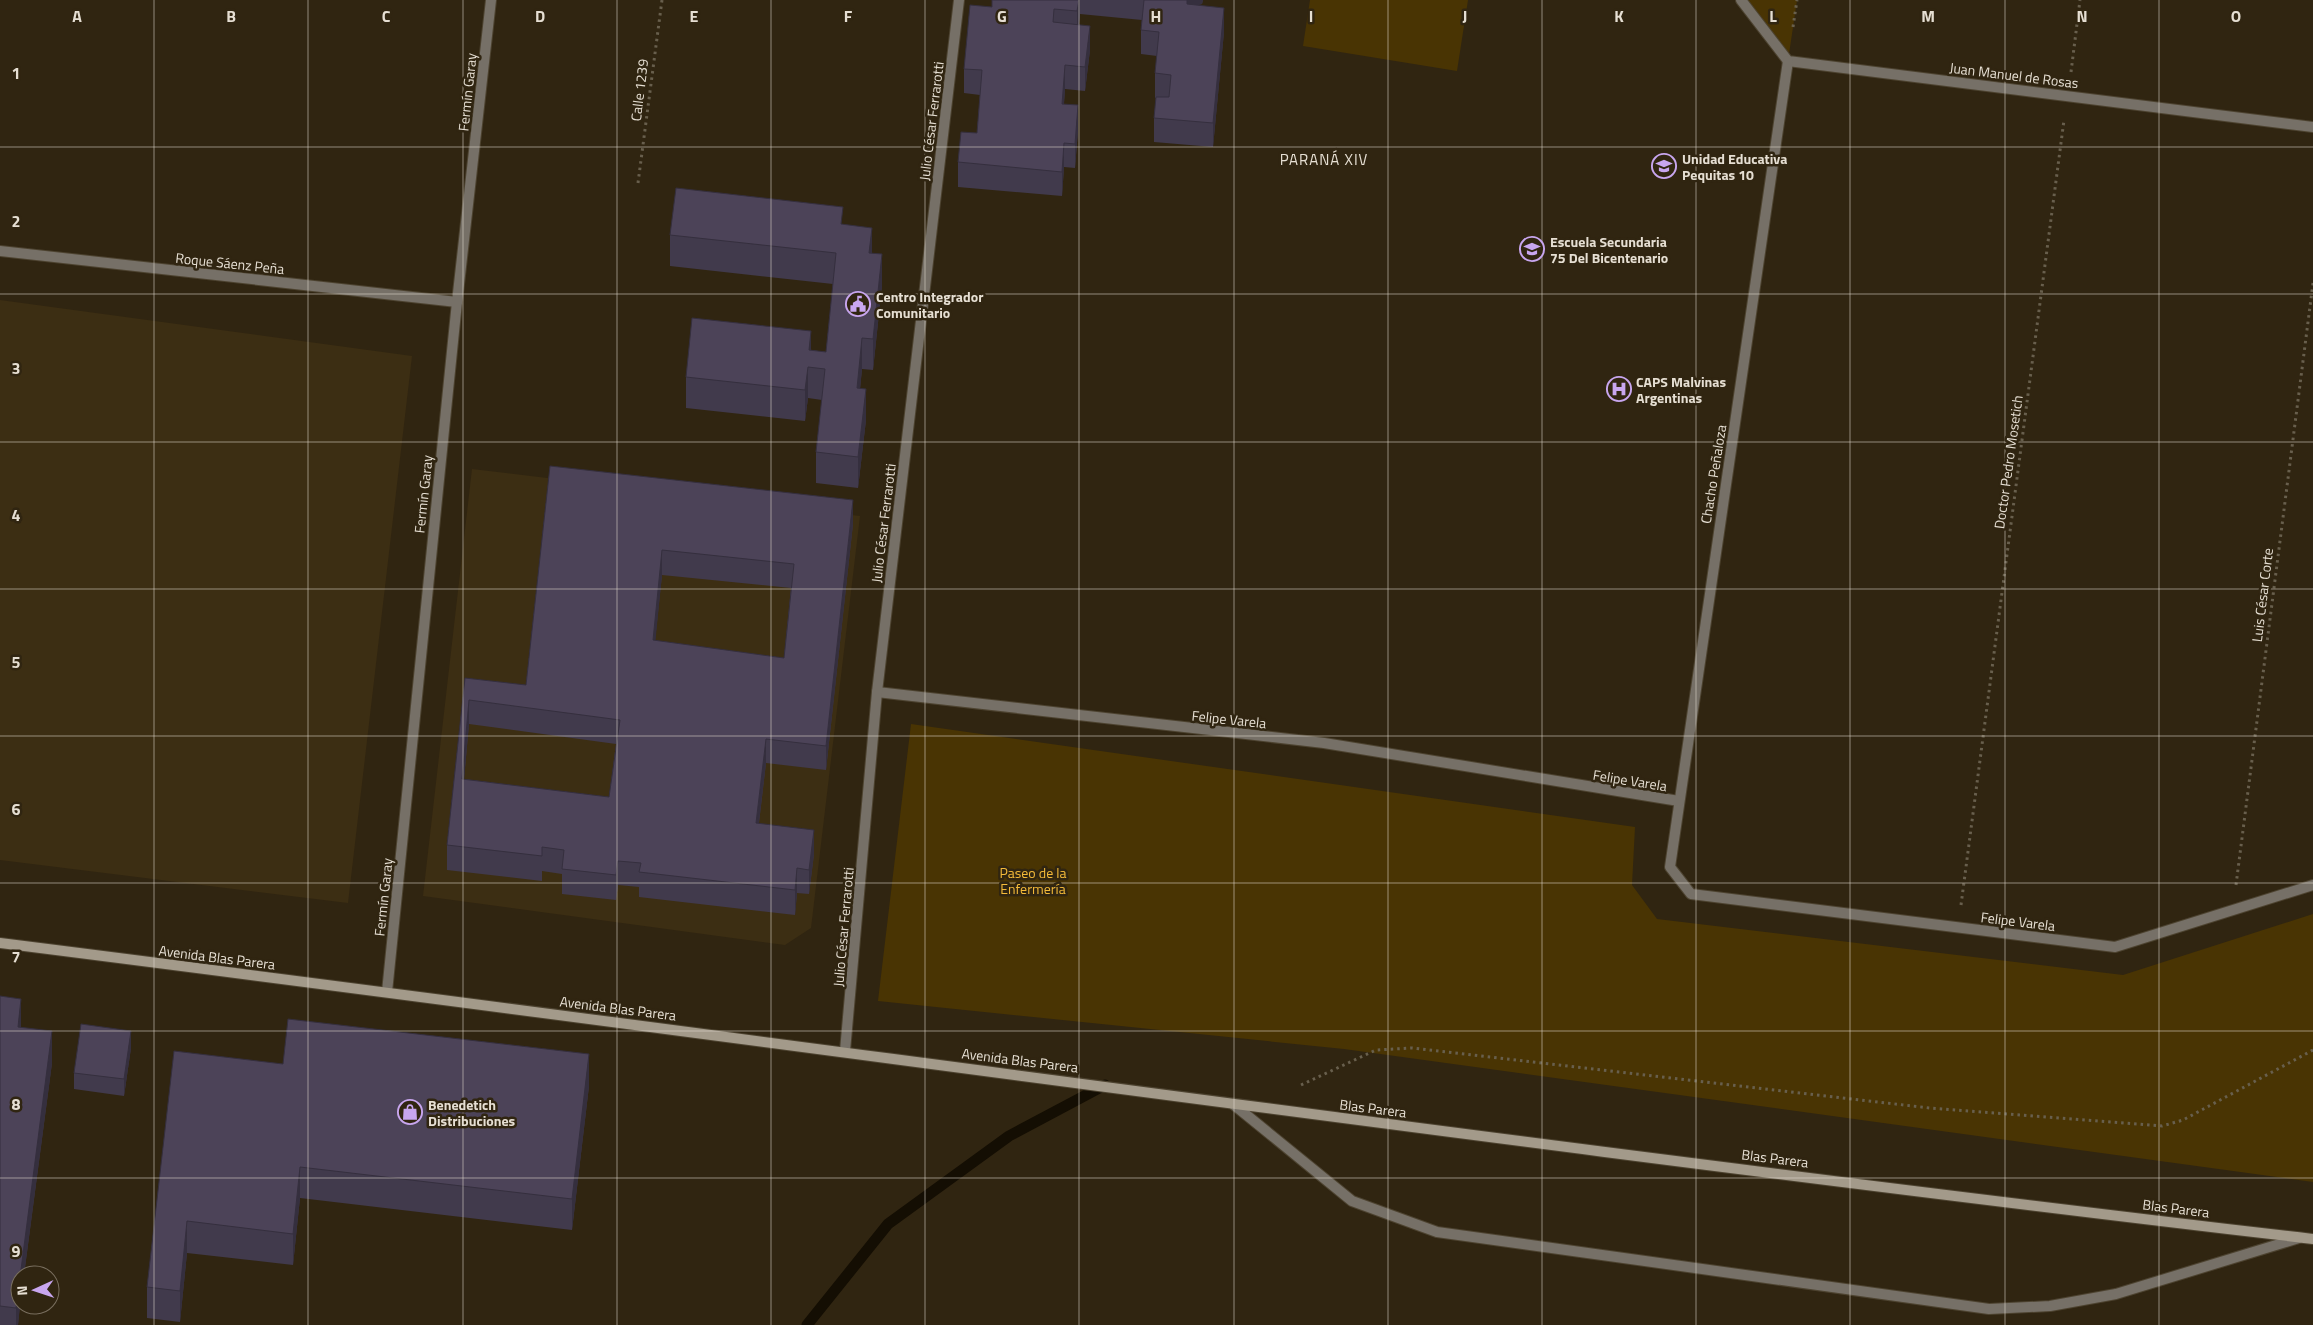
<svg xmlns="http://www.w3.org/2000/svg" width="2313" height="1325" viewBox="0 0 2313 1325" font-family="'Titillium Web',sans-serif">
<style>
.built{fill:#3c2e13}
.green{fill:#493403}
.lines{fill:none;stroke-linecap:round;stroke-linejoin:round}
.stream{stroke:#140e03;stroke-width:11}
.minor-casing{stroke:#4d4330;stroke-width:12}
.secondary-casing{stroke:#4d4330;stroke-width:12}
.path{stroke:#685f4d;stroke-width:3;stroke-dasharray:2.5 4;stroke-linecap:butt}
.minor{stroke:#767067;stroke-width:10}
.secondary{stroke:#a39a8a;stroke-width:10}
.wall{fill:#413a4c;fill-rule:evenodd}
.shaded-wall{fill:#352f3e}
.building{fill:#4c4358;stroke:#352f3e;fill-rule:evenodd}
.grid{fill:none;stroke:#e6dfd3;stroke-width:1;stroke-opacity:0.55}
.labels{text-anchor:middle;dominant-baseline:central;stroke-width:5;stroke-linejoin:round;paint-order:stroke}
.street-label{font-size:14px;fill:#e6dfd3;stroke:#302511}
.poi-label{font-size:14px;font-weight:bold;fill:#e6dfd3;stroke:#302511;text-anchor:start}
.park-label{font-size:14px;fill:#f4ba39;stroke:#302511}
.neighbourhood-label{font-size:15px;letter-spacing:1px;fill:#e6dfd3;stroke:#302511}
.grid-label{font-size:16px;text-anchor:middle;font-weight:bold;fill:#e6dfd3;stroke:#302511;stroke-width:5;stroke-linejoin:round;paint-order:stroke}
</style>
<rect width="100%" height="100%" fill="#302511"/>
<!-- built -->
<g class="built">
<polygon points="0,300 412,356 348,903 0,860"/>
<polygon points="472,469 860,516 811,928 785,945 423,896"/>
</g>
<!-- green -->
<g class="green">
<polygon points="1310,0 1468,0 1457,71 1303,46"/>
<polygon points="1741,0 1797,0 1788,61"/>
<polygon points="911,724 1635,827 1632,885 1657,919 2123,975 2313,914 2313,1182 1344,1049 878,1001"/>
</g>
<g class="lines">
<!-- stream -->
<polyline class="stream" points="807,1325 888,1224 1009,1136 1105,1085"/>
<defs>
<g id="minor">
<polyline points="1741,0 1788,61 2313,127"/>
<polyline points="1788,61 1670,867 1691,894 2115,947 2313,885"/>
<polyline points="0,251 457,302"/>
<polyline points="877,692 1324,743 1679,801"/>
<polyline points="387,992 457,302 491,0"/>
<polyline points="845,1051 877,692 959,0"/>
<polyline points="1233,1104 1352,1201 1437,1232 1989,1309 2050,1306 2116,1294 2299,1238"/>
</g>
<path id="secondary" d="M 0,943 C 771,1040 1541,1149 2313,1239"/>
</defs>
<!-- minor casing -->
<use href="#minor" class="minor-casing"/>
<!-- secondary casing -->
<use href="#secondary" class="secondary-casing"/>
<!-- path -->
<g class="path">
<polyline points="1793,27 1797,0"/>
<polyline points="2071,72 2080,0"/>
<polyline points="638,183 662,0"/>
<polyline points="2236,885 2313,283"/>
<polyline points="1961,905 2064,120"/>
<polyline points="1301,1085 1376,1050 1412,1048 1930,1108 2162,1126 2183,1120 2313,1050"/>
</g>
<!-- minor -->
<use href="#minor" class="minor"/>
<!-- secondary -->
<use href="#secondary" class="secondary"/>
</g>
<!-- wall -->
<g class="wall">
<polygon points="992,0 1203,0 1202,4 1198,5 1224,32 1213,147 1154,142 1154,118 1156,98 1155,98 1155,73 1157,56 1141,54 1141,30 1142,20 1080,14 1079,24 1090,50 1085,91 1065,89 1064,104 1078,130 1075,168 1064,167 1062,196 958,187 958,162 977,133 980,95 964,93 964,69 992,7"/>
<polygon points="843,224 872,253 882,285 873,370 862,369 860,389 866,420 858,488 816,483 816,452 822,400 808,398 805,421 686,408 686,377 811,350 826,352 833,284 670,266 670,235"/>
<path d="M 550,466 L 853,524 L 826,770 L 766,763 L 759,823 L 814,854 L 809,894 L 797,893 L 795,915 L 639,897 L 639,887 L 618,885 L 616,900 L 562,894 L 562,874 L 542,871 L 542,881 L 447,870 L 447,845 L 465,678 L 526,685 ZM 662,575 L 791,588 L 784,658 L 655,641 ZM 469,724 L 616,744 L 609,797 L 464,779 Z"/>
<polygon points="0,996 21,1027 52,1063 24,1275 20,1275 20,1305 18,1325 0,1325"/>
<polygon points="131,1048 124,1096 74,1089 74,1073"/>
<polygon points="283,1064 589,1086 572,1230 300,1198 293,1265 187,1253 180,1322 147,1318 147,1287"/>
</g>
<!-- shaded-wall -->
<g class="shaded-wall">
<polygon points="1079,0 1080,0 1080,14 1077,36 1077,11"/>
<polygon points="1187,0 1203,0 1202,4 1189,7 1187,28"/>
<polygon points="1224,8 1224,32 1213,147 1213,123"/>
<polygon points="1090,26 1090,50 1085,91 1085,67"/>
<polygon points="1065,65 1065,89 1062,128 1062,104"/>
<polygon points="1078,105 1078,130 1075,168 1075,144"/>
<polygon points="1064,143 1064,167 1062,196 1062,172"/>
<polygon points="872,228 872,259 869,253"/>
<polygon points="882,254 882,285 873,370 873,339"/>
<polygon points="811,331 811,363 809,350"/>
<polygon points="862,338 862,369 857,420 857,388"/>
<polygon points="808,367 808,398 805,421 805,390"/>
<polygon points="866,389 866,420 858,488 858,457"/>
<polygon points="853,500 853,524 826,770 826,746"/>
<polygon points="662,550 662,575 653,665 653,640"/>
<polygon points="469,700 469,724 462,803 462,779"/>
<polygon points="766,739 766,763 756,847 756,823"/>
<polygon points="814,830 814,854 809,894 809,870"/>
<polygon points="618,861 618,885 616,900 616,875"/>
<polygon points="797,868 797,893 795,915 795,890"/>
<polygon points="21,999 21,1031 18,1027"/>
<polygon points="52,1031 52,1063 24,1275 20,1275"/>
<polygon points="131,1031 131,1048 124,1096 124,1079"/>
<polygon points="589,1054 589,1086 572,1230 572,1199"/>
<polygon points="300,1167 300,1198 293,1265 293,1234"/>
<polygon points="187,1221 187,1253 180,1322 180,1291"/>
<polygon points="20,1275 20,1305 18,1325 16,1325 16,1308"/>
</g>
<!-- building -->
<g class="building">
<polygon points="992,0 1079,0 1077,11 1054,9 1053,22 1090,26 1085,67 1065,65 1062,104 1078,105 1075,144 1064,143 1062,172 958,162 961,132 977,133 982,70 964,69 970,5 992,7"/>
<polygon points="1144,0 1187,0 1187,4 1224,8 1213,123 1154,118 1156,97 1169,97 1171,75 1155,73 1159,32 1141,30"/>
<polygon points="676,188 843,207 841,224 872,228 869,253 882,254 873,339 862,338 857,388 866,389 858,457 816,452 825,369 808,367 805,390 686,377 692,318 811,331 809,350 826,352 836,253 670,235"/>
<path d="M 550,466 L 853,500 L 826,746 L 766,739 L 756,823 L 814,830 L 809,870 L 797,868 L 795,890 L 639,872 L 641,863 L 618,861 L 616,875 L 562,869 L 564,850 L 542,847 L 542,856 L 447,845 L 465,678 L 526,685 ZM 662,550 L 794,564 L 784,658 L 653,640 ZM 469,700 L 620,720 L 609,797 L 462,779 Z"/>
<polygon points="0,996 21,999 18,1027 52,1031 16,1308 0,1306"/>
<polygon points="288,1019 589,1054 572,1199 300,1167 293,1234 187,1221 180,1291 147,1287 174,1051 283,1064"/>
<polygon points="81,1024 131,1031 124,1079 74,1073"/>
</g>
<!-- grid -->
<path class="grid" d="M 154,0 L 154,1325M 308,0 L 308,1325M 463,0 L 463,1325M 617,0 L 617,1325M 771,0 L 771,1325M 925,0 L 925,1325M 1079,0 L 1079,1325M 1234,0 L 1234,1325M 1388,0 L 1388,1325M 1542,0 L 1542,1325M 1696,0 L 1696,1325M 1850,0 L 1850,1325M 2005,0 L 2005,1325M 2159,0 L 2159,1325M 0,147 L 2313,147M 0,294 L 2313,294M 0,442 L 2313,442M 0,589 L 2313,589M 0,736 L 2313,736M 0,883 L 2313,883M 0,1031 L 2313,1031M 0,1178 L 2313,1178"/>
<!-- icons -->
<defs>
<symbol id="school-ring" viewBox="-11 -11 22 22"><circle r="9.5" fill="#302511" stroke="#c8a6ef" stroke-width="1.5"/><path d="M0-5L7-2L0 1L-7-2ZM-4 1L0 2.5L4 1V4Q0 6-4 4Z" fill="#c8a6ef"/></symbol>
<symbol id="civic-ring" viewBox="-11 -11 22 22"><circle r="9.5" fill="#302511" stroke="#c8a6ef" stroke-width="1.5"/><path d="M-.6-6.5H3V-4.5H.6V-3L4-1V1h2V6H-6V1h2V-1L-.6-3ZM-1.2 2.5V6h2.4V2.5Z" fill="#c8a6ef"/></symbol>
<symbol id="hospital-ring" viewBox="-11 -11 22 22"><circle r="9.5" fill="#302511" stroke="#c8a6ef" stroke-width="1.5"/><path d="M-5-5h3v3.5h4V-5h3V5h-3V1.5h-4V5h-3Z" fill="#c8a6ef"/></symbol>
<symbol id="shop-ring" viewBox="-11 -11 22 22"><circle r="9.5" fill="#302511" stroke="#c8a6ef" stroke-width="1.5"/><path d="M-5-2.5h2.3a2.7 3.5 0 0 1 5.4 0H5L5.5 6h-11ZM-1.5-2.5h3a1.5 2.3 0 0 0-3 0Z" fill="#c8a6ef"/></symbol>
</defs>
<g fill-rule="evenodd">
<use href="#school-ring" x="1650" y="152" width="28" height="28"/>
<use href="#school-ring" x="1518" y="235" width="28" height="28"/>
<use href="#civic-ring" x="844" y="290" width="28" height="28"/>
<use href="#hospital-ring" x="1605" y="375" width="28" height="28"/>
<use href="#shop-ring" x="396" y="1098" width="28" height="28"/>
</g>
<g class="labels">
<!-- street labels -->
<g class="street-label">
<text transform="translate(2014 75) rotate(7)">Juan Manuel de Rosas</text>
<text transform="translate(639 90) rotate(-83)">Calle 1239</text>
<text transform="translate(467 92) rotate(-84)">Fermín Garay</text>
<text transform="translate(931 121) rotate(-83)">Julio César Ferrarotti</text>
<text transform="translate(230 263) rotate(6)">Roque Sáenz Peña</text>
<text transform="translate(2008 462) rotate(-82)">Doctor Pedro Mosetich</text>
<text transform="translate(1713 474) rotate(-81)">Chacho Peñaloza</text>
<text transform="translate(423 494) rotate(-84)">Fermín Garay</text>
<text transform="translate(883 523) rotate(-83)">Julio César Ferrarotti</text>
<text transform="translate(2262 595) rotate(-83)">Luis César Corte</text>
<text transform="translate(1229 719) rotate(6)">Felipe Varela</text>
<text transform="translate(1630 780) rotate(9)">Felipe Varela</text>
<text transform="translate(383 897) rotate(-84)">Fermín Garay</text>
<text transform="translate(2018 921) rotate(7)">Felipe Varela</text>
<text transform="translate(843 927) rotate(-85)">Julio César Ferrarotti</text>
<text transform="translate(217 957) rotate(7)">Avenida Blas Parera</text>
<text transform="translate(618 1008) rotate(7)">Avenida Blas Parera</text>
<text transform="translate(1020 1060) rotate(7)">Avenida Blas Parera</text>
<text transform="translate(1373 1108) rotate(7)">Blas Parera</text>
<text transform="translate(1775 1158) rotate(7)">Blas Parera</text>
<text transform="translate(2176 1208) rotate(7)">Blas Parera</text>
</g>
<!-- poi labels -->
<g class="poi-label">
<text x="1682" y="158">Unidad Educativa<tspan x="1682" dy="16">Pequitas 10</tspan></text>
<text x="1550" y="241">Escuela Secundaria<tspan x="1550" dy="16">75 Del Bicentenario</tspan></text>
<text x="876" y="296">Centro Integrador<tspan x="876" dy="16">Comunitario</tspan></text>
<text x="1636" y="381">CAPS Malvinas<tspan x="1636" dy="16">Argentinas</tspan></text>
<text x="428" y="1104">Benedetich<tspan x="428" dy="16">Distribuciones</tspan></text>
</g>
<!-- park labels -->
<g class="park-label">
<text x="1033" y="872">Paseo de la<tspan x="1033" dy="16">Enfermería</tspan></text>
</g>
<!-- neighbourhood labels -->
<g class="neighbourhood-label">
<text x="1324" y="159">PARANÁ XIV</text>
</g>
</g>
<g class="grid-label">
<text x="77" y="22">A</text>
<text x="231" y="22">B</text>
<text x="386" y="22">C</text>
<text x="540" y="22">D</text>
<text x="694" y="22">E</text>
<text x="848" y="22">F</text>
<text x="1002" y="22">G</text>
<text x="1156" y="22">H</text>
<text x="1311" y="22">I</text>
<text x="1465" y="22">J</text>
<text x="1619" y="22">K</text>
<text x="1773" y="22">L</text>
<text x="1928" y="22">M</text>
<text x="2082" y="22">N</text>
<text x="2236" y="22">O</text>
<text x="16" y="79">1</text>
<text x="16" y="227">2</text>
<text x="16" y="374">3</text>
<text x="16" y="521">4</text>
<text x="16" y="668">5</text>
<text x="16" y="815">6</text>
<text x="16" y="963">7</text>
<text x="16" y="1110">8</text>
<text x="16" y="1257">9</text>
</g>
<!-- north arrow -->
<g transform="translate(35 1290) rotate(267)"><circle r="24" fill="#302511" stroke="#796f5f"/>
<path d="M0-4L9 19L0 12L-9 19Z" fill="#c8a6ef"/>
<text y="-8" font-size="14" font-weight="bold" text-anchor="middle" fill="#e6dfd3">N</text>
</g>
</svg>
